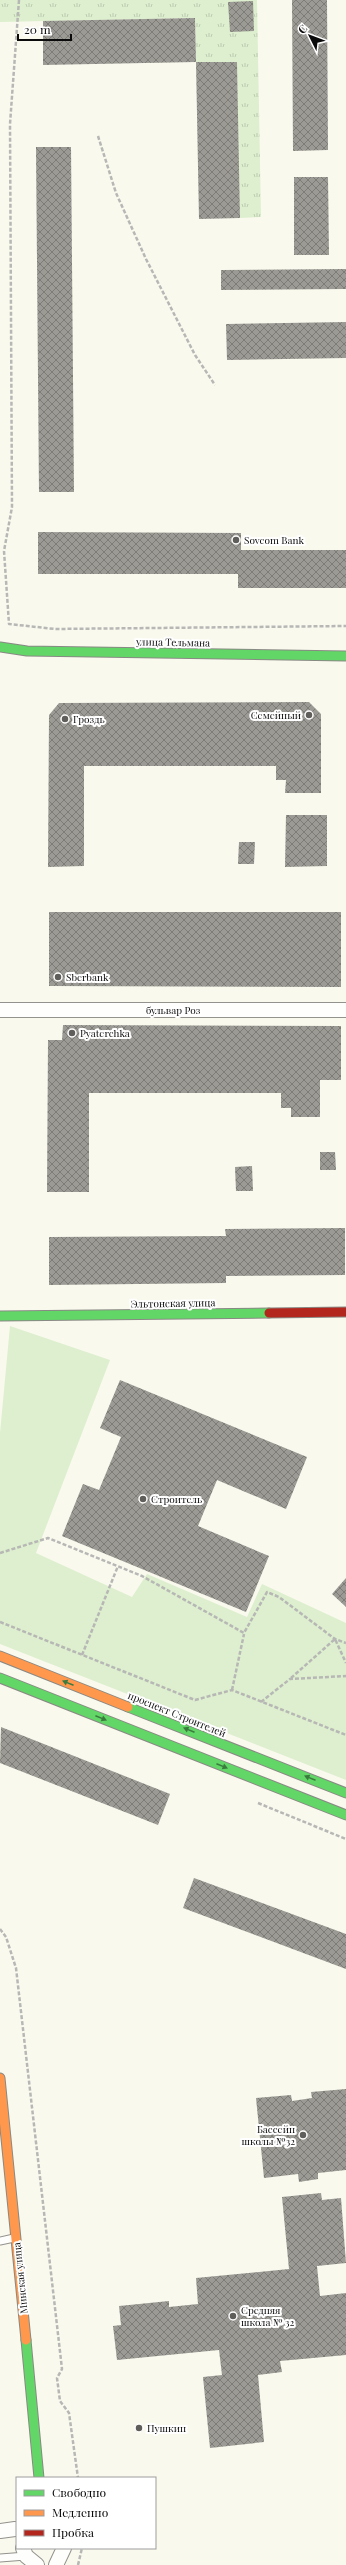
<svg xmlns="http://www.w3.org/2000/svg" width="346" height="2565" viewBox="0 0 346 2565" font-family="'Playfair Display',serif">
<style>
.grass{fill:url(#grass-tufts)}
.park{fill:#ddefce}
.building{fill:url(#building-cross-hatch)}
.lines{fill:none;stroke-linecap:round;stroke-linejoin:round}
.lane-casing{stroke:#93928d;stroke-width:9}
.street-casing{stroke:#93928d;stroke-width:16}
.fast-casing{stroke:#898984;stroke-width:11}
.slow-casing{stroke:#898984;stroke-width:11}
.jam-casing{stroke:#898984;stroke-width:11}
.path{stroke:#b7b7b5;stroke-width:2.5;stroke-dasharray:4 2;stroke-linecap:butt}
.lane{stroke:#fefefc;stroke-width:7}
.street{stroke:#fefefc;stroke-width:14}
.fast{stroke:#63d668;stroke-width:9}
.slow{stroke:#ff974d;stroke-width:9}
.jam{stroke:#b3261e;stroke-width:9}
.oneway{fill:#3b7b3e}
.poi-dot{fill:#5f5e5a;stroke:#fff;stroke-width:1.5}
.labels{text-anchor:middle;dominant-baseline:central;stroke-width:4;stroke-linejoin:round;paint-order:stroke}
.poi-label{font-size:10px;fill:#0b0b0b;stroke:#fff;text-anchor:start}
.street-label{font-size:10px;fill:#0b0b0b;stroke:#fff}
</style>
<defs>
<pattern id="grass-tufts" width="24" height="20" patternUnits="userSpaceOnUse"><rect width="24" height="20" fill="#ddefce"/><path d="M3 7l-1-3M5 7V3M7 7l1-3M15 17l-1-3M17 17v-4M19 17l1-3" fill="none" stroke="#bcccb0"/></pattern>
<pattern id="building-cross-hatch" width="8" height="8" patternUnits="userSpaceOnUse"><rect width="8" height="8" fill="#9c9a94"/><path d="M0 0l8 8M0 8l8-8" fill="none" stroke="#7d7c77"/></pattern>
</defs>
<rect width="100%" height="100%" fill="#faf9ee"/>
<!-- grass -->
<polygon class="grass" points="0,0 257,0 261,217 240,218 237,62 196,62 195,18 0,22"/>
<!-- park -->
<polygon class="park" points="10,1326 110,1360 36,1553 132,1597 147,1574 247,1617 262,1584 346,1623 346,1780 0,1644 0,1433"/>
<!-- building -->
<g class="building">
<polygon points="292,0 327,0 328,150 293,151"/>
<polygon points="253,1 254,31 230,32 228,2"/>
<polygon points="195,18 196,62 43,65 43,21"/>
<polygon points="196,62 237,62 240,218 199,219"/>
<polygon points="36,147 71,147 74,492 39,492"/>
<polygon points="294,177 328,177 329,255 294,255"/>
<polygon points="346,269 346,289 221,290 221,270"/>
<polygon points="346,322 346,358 227,360 226,324"/>
<polygon points="38,532 241,533 241,550 346,550 346,588 238,588 238,574 38,574"/>
<polygon points="309,702 321,714 321,793 285,793 286,780 276,780 276,766 84,766 84,866 48,867 49,715 59,703"/>
<polygon points="286,815 327,815 327,866 285,867"/>
<polygon points="239,842 255,842 254,864 238,864"/>
<polygon points="49,912 341,912 341,987 49,986"/>
<polygon points="63,1025 341,1026 341,1080 320,1080 320,1117 291,1117 291,1108 281,1108 281,1093 89,1093 89,1192 47,1192 48,1040 62,1040"/>
<polygon points="320,1152 335,1152 336,1170 320,1170"/>
<polygon points="252,1166 253,1191 236,1191 235,1167"/>
<polygon points="345,1228 345,1275 226,1276 226,1283 49,1285 49,1237 226,1236 225,1229"/>
<polygon points="120,1380 307,1457 286,1509 217,1480 198,1526 269,1556 246,1612 62,1536 83,1484 99,1490 121,1437 100,1428"/>
<polygon points="346,1578 346,1607 332,1594"/>
<polygon points="1,1727 170,1794 158,1825 0,1763"/>
<polygon points="194,1878 346,1934 346,1969 183,1908"/>
<polygon points="346,2089 346,2170 318,2173 318,2179 299,2182 298,2174 264,2178 256,2098 291,2095 292,2101 312,2098 311,2092"/>
<polygon points="321,2193 322,2200 341,2198 346,2263 317,2266 320,2296 346,2293 346,2355 280,2361 282,2372 258,2375 264,2442 210,2448 203,2377 222,2375 219,2350 117,2360 113,2326 121,2325 119,2306 169,2301 169,2307 198,2304 196,2278 289,2269 282,2197"/>
</g>
<g class="lines">
<defs>
<g id="lane">
<polyline points="0,2241 14,2238"/>
<polyline points="0,2558 26,2556"/>
</g>
<g id="street">
<polyline points="0,1010 346,1010"/>
<polyline points="0,2531 15,2529"/>
<polyline points="23,2548 26,2556 37,2565"/>
<polyline points="56,2565 64,2548"/>
</g>
<g id="fast">
<polyline points="0,647 27,651 346,656"/>
<polyline points="0,1316 269,1313"/>
<polyline points="0,1678 346,1815"/>
<polyline points="128,1707 346,1793"/>
<polyline points="26,2340 39,2478"/>
</g>
<g id="slow">
<polyline points="0,1656 128,1707"/>
<polyline points="0,2078 26,2340"/>
</g>
<polyline id="jam" points="269,1313 346,1312"/>
</defs>
<!-- lane casing -->
<use href="#lane" class="lane-casing"/>
<!-- street casing -->
<use href="#street" class="street-casing"/>
<!-- fast casing -->
<use href="#fast" class="fast-casing"/>
<!-- slow casing -->
<use href="#slow" class="slow-casing"/>
<!-- jam casing -->
<use href="#jam" class="jam-casing"/>
<!-- path -->
<g class="path">
<polyline points="19,0 10,124 12,507 4,551 9,624 55,629 346,626"/>
<polyline points="98,136 116,193 146,259 195,355 215,385"/>
<polyline points="0,1553 48,1538 142,1576 244,1633 267,1592 279,1597 335,1639 346,1643"/>
<polyline points="0,1622 195,1700 232,1690 346,1735"/>
<polyline points="82,1655 118,1566"/>
<polyline points="291,1678 335,1639 346,1663"/>
<polyline points="232,1690 244,1634"/>
<polyline points="261,1702 290,1679 346,1676"/>
<polyline points="258,1803 346,1839"/>
<polyline points="0,1929 6,1937 16,1968 62,2369 57,2378 60,2401 69,2413 78,2478"/>
<polyline points="78,2565 82,2548"/>
</g>
<!-- lane -->
<use href="#lane" class="lane"/>
<!-- street -->
<use href="#street" class="street"/>
<!-- fast -->
<use href="#fast" class="fast"/>
<!-- slow -->
<use href="#slow" class="slow"/>
<!-- jam -->
<use href="#jam" class="jam"/>
</g>
<!-- one-way arrows -->
<defs><path id="oneway-solid" d="M-6-.8H1V-3.2L6.5 0L1 3.2V.8H-6Z"/></defs>
<g class="oneway">
<use href="#oneway-solid" transform="translate(68 1683) rotate(-158)"/>
<use href="#oneway-solid" transform="translate(101 1718) rotate(22)"/>
<use href="#oneway-solid" transform="translate(189 1730) rotate(-158)"/>
<use href="#oneway-solid" transform="translate(222 1766) rotate(22)"/>
<use href="#oneway-solid" transform="translate(310 1778) rotate(-158)"/>
</g>
<!-- markers -->
<g class="poi-dot">
<circle cx="236" cy="540" r="4"/>
<circle cx="309" cy="715" r="4"/>
<circle cx="65" cy="719" r="4"/>
<circle cx="58" cy="977" r="4"/>
<circle cx="72" cy="1033" r="4"/>
<circle cx="143" cy="1499" r="4"/>
<circle cx="303" cy="2135" r="4"/>
<circle cx="233" cy="2316" r="4"/>
<circle cx="139" cy="2428" r="4"/>
</g>
<g class="labels">
<!-- poi labels -->
<g class="poi-label">
<text x="244" y="540">Sovcom Bank</text>
<text x="301" y="715" text-anchor="end">Семейный</text>
<text x="73" y="719">Гроздь</text>
<text x="66" y="977">Sberbank</text>
<text x="80" y="1033">Pyaterchka</text>
<text x="151" y="1499">Строитель</text>
<text x="295" y="2129" text-anchor="end">Бассейн<tspan x="295" dy="12">школы №32</tspan></text>
<text x="241" y="2310">Средняя<tspan x="241" dy="12">школа № 32</tspan></text>
<text x="147" y="2428">Пушкин</text>
</g>
<!-- street labels -->
<g class="street-label">
<text transform="translate(173 642) rotate(1)">улица Тельмана</text>
<text x="173" y="1010">бульвар Роз</text>
<text transform="translate(173 1303) rotate(-1)">Эльтонская улица</text>
<text transform="translate(177 1714) rotate(22)">проспект Строителей</text>
<text transform="translate(20 2278) rotate(-96)">Минская улица</text>
</g>
</g>
<!-- legend -->
<rect x="16" y="2477" width="140" height="72" fill="#ffffff" stroke="#9d9d9d"/>
<rect x="24" y="2490" width="20" height="6" fill="#63d668" stroke="#9d9d9d"/>
<text x="52" y="2497" font-size="12" fill="#0b0b0b">Свободно</text>
<rect x="24" y="2510" width="20" height="6" fill="#ff974d" stroke="#9d9d9d"/>
<text x="52" y="2517" font-size="12" fill="#0b0b0b">Медленно</text>
<rect x="24" y="2530" width="20" height="6" fill="#b3261e" stroke="#9d9d9d"/>
<text x="52" y="2537" font-size="12" fill="#0b0b0b">Пробка</text>
<!-- north arrow -->
<g transform="translate(310 36) rotate(312)" stroke="#ffffff" stroke-width="3" paint-order="stroke">
<path d="M0-3L7 15L0 10L-7 15Z" fill="#0b0b0b"/>
<text y="-6" font-size="11" font-weight="bold" text-anchor="middle" fill="#0b0b0b">С</text>
</g>
<!-- scale -->
<path d="M18 34v6h53v-6" fill="none" stroke="#0b0b0b" stroke-width="2"/>
<text x="24" y="34" font-size="12" fill="#0b0b0b" stroke="#ffffff" stroke-width="3" paint-order="stroke">20 m</text>
</svg>
